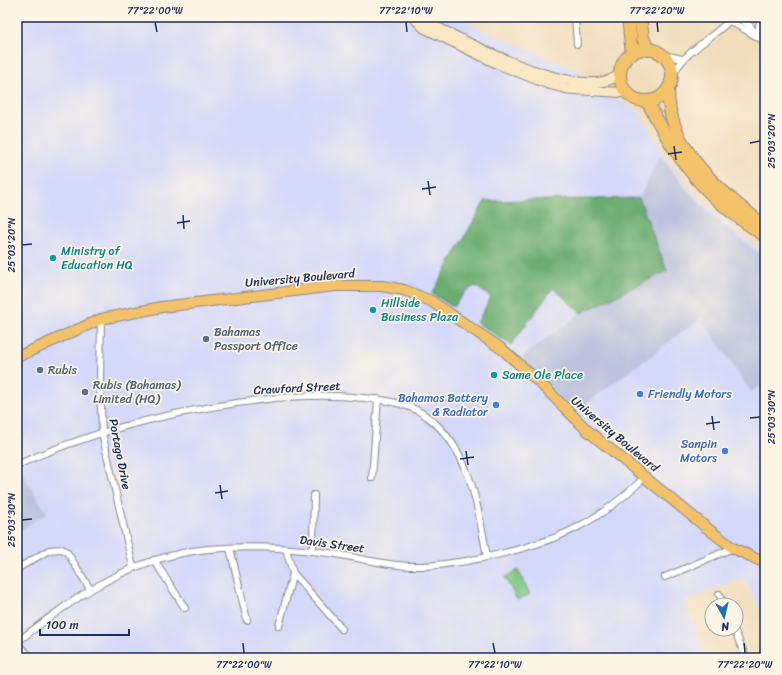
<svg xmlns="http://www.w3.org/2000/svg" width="782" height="675" viewBox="0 0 782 675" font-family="Sriracha,sans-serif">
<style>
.built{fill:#d4d8f9}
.industrial{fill:#bdc3de}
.green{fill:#85c983;stroke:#507c70}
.forest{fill:#6cad71;stroke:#446e68}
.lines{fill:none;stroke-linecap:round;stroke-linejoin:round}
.street-casing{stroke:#86868c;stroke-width:8}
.secondary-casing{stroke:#86868c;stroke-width:11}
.primary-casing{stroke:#86868c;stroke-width:12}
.highway-casing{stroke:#86868c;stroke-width:14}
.street{stroke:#fff;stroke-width:6}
.secondary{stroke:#fae7c3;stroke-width:9}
.primary{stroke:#f3c26a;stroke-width:10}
.highway{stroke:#f3c26a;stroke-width:12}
.ticks{fill:none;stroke:#1b2f5e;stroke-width:1.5}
.culture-dot{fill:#0f9aa8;stroke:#fcf5e5;stroke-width:1.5}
.service-dot{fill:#5c6f8a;stroke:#fcf5e5;stroke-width:1.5}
.shop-dot{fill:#3f7fe0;stroke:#fcf5e5;stroke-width:1.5}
.labels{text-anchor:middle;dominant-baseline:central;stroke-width:3.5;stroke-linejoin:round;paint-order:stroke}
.culture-label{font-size:12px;fill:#0d838f;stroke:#fcf5e5;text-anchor:start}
.street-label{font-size:12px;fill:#1b2f5e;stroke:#fcf5e5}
.service-label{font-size:12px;fill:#4e5e75;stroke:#fcf5e5;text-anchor:start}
.shop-label{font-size:12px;fill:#366cbe;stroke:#fcf5e5;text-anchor:end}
.neatline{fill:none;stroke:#1b2f5e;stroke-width:1.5}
.ticks-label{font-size:10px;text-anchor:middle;fill:#1b2f5e}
</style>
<rect width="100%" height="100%" fill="#fcf5e5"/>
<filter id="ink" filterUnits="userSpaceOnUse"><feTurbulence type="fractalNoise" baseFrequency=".025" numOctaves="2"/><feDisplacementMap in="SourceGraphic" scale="8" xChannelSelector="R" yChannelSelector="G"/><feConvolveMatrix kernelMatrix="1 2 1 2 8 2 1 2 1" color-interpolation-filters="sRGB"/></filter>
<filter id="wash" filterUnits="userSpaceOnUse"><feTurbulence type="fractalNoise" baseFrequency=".012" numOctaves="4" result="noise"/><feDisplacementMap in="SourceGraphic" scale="16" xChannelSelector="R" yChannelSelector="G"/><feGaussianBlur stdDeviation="0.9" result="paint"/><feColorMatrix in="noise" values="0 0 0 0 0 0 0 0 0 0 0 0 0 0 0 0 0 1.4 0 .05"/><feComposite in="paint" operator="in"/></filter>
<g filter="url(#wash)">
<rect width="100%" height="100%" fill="#f1dcbb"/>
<!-- built -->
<polygon class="built" points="17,17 455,17 580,72 640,113 663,154 693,192 727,224 765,253 765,621 745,577 684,601 707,658 17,658"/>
<!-- industrial -->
<g class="industrial">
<polygon points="660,156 689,192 706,210 725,227 765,258 765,383 751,392 701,318 574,413 519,360 581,313 667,271 639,198"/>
<polygon points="20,469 47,513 17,532 17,470"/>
</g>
<!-- green -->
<polygon class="green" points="518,570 530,594 517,600 505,577"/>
<!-- forest -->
<polygon class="forest" points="639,198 667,271 581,313 553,288 511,345 477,323 491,297 475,286 465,292 453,307 432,294 485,201"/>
</g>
<g filter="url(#ink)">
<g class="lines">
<defs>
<g id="street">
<polyline points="575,17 577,44"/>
<polyline points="738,17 750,26 756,35"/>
<path d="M 730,21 C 741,28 754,34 765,42"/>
<polyline points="757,36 761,17"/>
<polyline points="660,54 682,59"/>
<path d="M 672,77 C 683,51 714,38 733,17"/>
<polyline points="101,319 100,383 102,433 133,567"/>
<path d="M 17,465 C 87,433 161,414 237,403 C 279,397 321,393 363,398 C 386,400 410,403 429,418 C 471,451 478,508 487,557"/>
<polyline points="372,478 378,399"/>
<polyline points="230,548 247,620"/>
<polyline points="286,549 293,573 342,629"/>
<polyline points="310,551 313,547 314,495"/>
<polyline points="154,560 185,608"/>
<polyline points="17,569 49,550 62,549 67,552 90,589"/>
<polyline points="665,577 733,548"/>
<polyline points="719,594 724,605"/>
<polyline points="279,626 293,573"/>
<polyline points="734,629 746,658"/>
<path d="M 17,642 C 73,599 121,563 193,551 C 237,545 285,547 329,553 C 356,557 382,565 410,566 C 432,567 455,563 477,559 C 548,545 593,528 645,477"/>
<polyline points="17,644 32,658"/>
</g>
<g id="secondary">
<polyline points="415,19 424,28 500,65 548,84 568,89 628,93"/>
<path d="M 416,20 L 429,23 C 465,41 586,107 621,73"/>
</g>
<polyline id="primary" points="17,357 101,319 162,307 335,286 382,286 404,290 431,301 502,349 539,382 588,431 707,528 733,548 765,563"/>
<g id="highway">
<polyline points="628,17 632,54"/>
<polyline points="640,17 643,38 648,50"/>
<circle cx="646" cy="75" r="26"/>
<path d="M 668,89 C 667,149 721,192 765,226"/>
<path d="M 647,101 C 664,133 681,164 707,190 C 724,208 745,222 765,236"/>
</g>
</defs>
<!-- street casing -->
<use href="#street" class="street-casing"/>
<!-- secondary casing -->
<use href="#secondary" class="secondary-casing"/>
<!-- primary casing -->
<use href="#primary" class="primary-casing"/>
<!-- highway casing -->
<use href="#highway" class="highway-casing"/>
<!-- street -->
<use href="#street" class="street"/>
<!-- secondary -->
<use href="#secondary" class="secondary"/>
<!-- primary -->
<use href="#primary" class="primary"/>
<!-- highway -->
<use href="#highway" class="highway"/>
</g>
</g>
<!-- ticks -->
<path class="ticks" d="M 155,22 L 157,32M 406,22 L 407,32M 657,22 L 658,32M 750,143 L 760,141M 674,146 L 676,160M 668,154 L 682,152M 428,181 L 430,195M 422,189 L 436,187M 183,215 L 184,229M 177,223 L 190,221M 22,245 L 32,244M 712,416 L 714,430M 750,418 L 760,417M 706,424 L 720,422M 466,451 L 468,465M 460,459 L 474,457M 220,485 L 222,499M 215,493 L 228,491M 22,520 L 32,519M 243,643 L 244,653M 493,643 L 495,653M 744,643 L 745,653"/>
<!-- markers -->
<g class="culture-dot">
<circle cx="53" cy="258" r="4"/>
<circle cx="373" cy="310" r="4"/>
<circle cx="494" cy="375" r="4"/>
</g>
<g class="service-dot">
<circle cx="206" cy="339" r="4"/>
<circle cx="40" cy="370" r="4"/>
<circle cx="85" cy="392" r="4"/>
</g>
<g class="shop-dot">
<circle cx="640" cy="394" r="4"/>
<circle cx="496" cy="405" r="4"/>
<circle cx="725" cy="451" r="4"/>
</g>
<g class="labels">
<!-- culture labels -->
<g class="culture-label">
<text x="61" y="251">Ministry of<tspan x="61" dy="14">Education HQ</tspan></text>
<text x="381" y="303">Hillside<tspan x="381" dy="14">Business Plaza</tspan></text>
<text x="502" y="375">Same Ole Place</text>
</g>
<!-- street labels -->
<g class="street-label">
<text transform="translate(300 278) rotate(-5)">University Boulevard</text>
<text transform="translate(297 388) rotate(-3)">Crawford Street</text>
<text transform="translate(615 434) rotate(40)">University Boulevard</text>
<text transform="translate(120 454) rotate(79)">Portago Drive</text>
<text transform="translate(332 544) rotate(8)">Davis Street</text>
</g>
<!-- service labels -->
<g class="service-label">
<text x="214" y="332">Bahamas<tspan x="214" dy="14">Passport Office</tspan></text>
<text x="48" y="370">Rubis</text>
<text x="93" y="385">Rubis (Bahamas)<tspan x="93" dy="14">Limited (HQ)</tspan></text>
</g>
<!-- shop labels -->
<g class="shop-label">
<text x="648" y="394" text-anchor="start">Friendly Motors</text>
<text x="488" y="398">Bahamas Battery<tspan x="488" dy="14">&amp; Radiator</tspan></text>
<text x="717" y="444">Sanpin<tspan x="717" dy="14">Motors</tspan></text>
</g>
</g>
<!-- margin -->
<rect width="782" height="675" fill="none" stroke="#fcf5e5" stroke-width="44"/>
<!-- north arrow -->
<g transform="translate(724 617) rotate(172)"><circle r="19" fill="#fcf5e5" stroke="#a2a6af"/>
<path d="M0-3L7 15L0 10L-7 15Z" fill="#1f6fb2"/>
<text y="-6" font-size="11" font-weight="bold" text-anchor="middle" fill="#1b2f5e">N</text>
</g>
<!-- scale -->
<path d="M40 629v6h89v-6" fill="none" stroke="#1b2f5e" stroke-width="2"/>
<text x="46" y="629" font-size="12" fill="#1b2f5e" stroke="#fcf5e5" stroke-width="3" paint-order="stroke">100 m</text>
<rect x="22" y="22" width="738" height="631" class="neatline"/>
<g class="ticks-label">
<text x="155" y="14">77°22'00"W</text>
<text x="406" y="14">77°22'10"W</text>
<text x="657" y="14">77°22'20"W</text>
<text transform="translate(771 141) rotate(-90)" y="4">25°03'20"N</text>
<text transform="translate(11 245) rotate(-90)" y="4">25°03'20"N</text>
<text transform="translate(771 417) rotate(-90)" y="4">25°03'30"N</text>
<text transform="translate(11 520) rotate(-90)" y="4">25°03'30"N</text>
<text x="244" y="668">77°22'00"W</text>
<text x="495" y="668">77°22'10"W</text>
<text x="745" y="668">77°22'20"W</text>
</g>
</svg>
